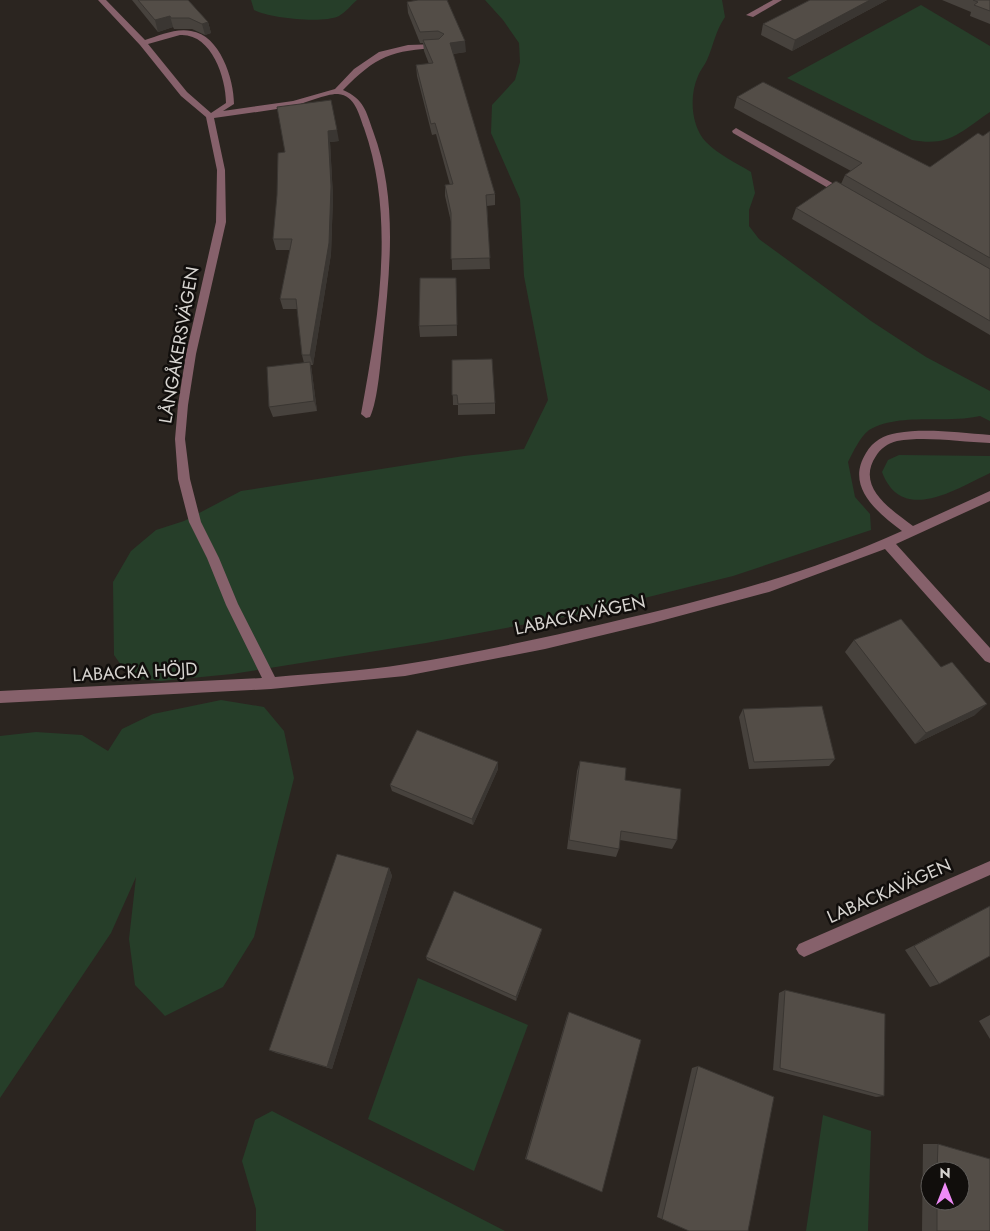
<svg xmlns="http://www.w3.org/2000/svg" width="990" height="1231" viewBox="0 0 990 1231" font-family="Jost,sans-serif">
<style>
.green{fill:#263e29}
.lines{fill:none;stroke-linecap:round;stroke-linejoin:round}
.minor{fill:#86616b;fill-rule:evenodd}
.wall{fill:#47423d;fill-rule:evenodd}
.shaded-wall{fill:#3a3632}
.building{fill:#534d47;stroke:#3a3632}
.labels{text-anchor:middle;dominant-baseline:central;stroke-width:5;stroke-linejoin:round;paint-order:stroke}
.street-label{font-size:18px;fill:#d7d4d0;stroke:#110e0c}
</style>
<rect width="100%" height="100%" fill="#2b2520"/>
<!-- green -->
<g class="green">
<path d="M 251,0 L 357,0 C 351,5 346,12 339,16 C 322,24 270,18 254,10 Z"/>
<path d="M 485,0 L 722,0 L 725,17 C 715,32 714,44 707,60 C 705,65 700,70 698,76 C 689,96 691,126 706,142 C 716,153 738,164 751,172 L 755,193 L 749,210 L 749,226 L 759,239 L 871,321 L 926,357 L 990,391 L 990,421 L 980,416 C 946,424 899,412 869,430 C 860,437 853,452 848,462 L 855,497 L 870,514 L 871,530 L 733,576 L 580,614 L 426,643 L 232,674 L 161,681 L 130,678 L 114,655 L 113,582 L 131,551 L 156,530 L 184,521 L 241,491 L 464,456 L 524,449 L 548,400 L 524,276 L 520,199 L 491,133 L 492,105 L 515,80 L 520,62 L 519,43 L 503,20 Z"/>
<path d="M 921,5 L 990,46 L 990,112 C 960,132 950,147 912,140 L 787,78 Z"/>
<path d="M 899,455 L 990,456 L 990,473 C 956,489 902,525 882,472 L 888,460 Z"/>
<polygon points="221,700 264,707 284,731 294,778 254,937 223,987 165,1016 135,985 129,939 136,877 111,933 0,1098 0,736 36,732 82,735 108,751 122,729 153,714"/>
<polygon points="418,978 528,1025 474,1171 368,1119"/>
<polygon points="272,1111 505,1231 256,1231 256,1209 242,1161 255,1120"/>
<polygon points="823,1115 871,1131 868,1231 806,1231"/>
</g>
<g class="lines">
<!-- minor -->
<g class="minor">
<path d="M 98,0 L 106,0 L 145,40 C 159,36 175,28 191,31 C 220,35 234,79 234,104 L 223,111 L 293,101 L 335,89 L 354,69 L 379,52 L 408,45 L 439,44 L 443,46 L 439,48 C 392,50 376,56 343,90 C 364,99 366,111 373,131 C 398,198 390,268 383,338 C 381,357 378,401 370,417 L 366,418 L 361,414 C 378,321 396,219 364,128 C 359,115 355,95 338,94 C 329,93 304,103 294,106 C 267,111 241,114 214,118 L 225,170 L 226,222 L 196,354 L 188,405 L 185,439 L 190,479 L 201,522 L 219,558 L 238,604 L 275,677 C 318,673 363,671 406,664 C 473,653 540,639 607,623 C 707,600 808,574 902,531 C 877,512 845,487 866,453 C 873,441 884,435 897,433 C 927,428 960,433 990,435 L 990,443 C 960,442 927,436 897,441 C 888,443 880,449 876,456 C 855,487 892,510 913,526 L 990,491 L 990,501 L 896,544 L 990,648 L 990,663 L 985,661 L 885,549 L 769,592 L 653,623 L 545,649 L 405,676 L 271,689 L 0,703 L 0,691 L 262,678 L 226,605 L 207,558 L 189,522 L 178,479 L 175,439 L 178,405 L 186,354 L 216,222 L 217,170 L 206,117 L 181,96 L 140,45 ZM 180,35 C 211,33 226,77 226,103 L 211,113 L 187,92 L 148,44 Z"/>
<polygon points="773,0 782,0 753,17 746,15"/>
<polygon points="736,128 848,192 849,194 845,197 842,196 733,133 732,131"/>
<polygon points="990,861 990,875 804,957 799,954 796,949 799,944"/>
</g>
</g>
<!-- wall -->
<g class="wall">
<polygon points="132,0 188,0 208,22 211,33 205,35 192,29 174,29 173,27 158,32"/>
<polygon points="810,0 887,0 792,51 761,35 763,24"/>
<polygon points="942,0 990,0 990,24 970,16 971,12"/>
<polygon points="407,2 466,52 453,54 495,194 495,205 487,206 490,269 452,270 451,222 445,196 445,185 450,185 436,134 432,135 417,76 416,65 429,64 424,51 423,43 420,43 408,13"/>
<polygon points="737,97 930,167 983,136 990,131 990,335 792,219 796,208 841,184 845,175 851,171 734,108"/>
<polygon points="277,107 339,141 330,142 333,197 331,254 313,365 311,365 312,373 317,411 273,417 269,407 304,363 302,355 297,309 283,309 280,299 290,250 276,250 273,239 285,152"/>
<polygon points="456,278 457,336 420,337 419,326"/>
<polygon points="452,360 495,403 495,414 458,415 458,405 453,405"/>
<polygon points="854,640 975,715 915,744 845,652"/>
<polygon points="743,709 835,759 829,766 749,769 739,717"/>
<polygon points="580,761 625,780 677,840 672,849 620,840 619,849 616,857 567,849 577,771"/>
<polygon points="498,769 473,825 392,791 390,785"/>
<polygon points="389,868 392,876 332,1069 276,1053 269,1050"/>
<polygon points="990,906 939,984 930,987 905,950"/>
<polygon points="541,933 516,1001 427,960 426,957"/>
<polygon points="785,990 884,1096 876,1097 773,1070 779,993"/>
<polygon points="569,1012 602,1192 525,1159 567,1016"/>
<polygon points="990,1015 990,1039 979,1021"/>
<polygon points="698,1066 689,1231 657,1217 692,1068"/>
<path d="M 923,1144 L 938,1144 L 990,1159 L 990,1231 L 922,1231 ZM 930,1171 L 960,1171 L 960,1201 L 930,1201 Z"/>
</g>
<!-- shaded-wall -->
<g class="shaded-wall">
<polygon points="870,0 887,0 792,51 795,40"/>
<polygon points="170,16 173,27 158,32 155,20"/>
<polygon points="208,22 211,33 205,35 202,24"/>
<polygon points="465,41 466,52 451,54 450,43"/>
<polygon points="337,130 339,141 330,142 333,197 331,254 313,365 310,355 328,131"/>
<polygon points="310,362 312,373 317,411 314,401"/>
<polygon points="987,704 975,715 915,744 926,733"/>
<polygon points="498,762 498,769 473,825 472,819"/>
<polygon points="389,868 392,876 332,1069 327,1067"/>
<polygon points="542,929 541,933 516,1001 516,997"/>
</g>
<!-- building -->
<g class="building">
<polygon points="138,0 188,0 208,22 202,24 189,18 171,18 170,16 155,20"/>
<polygon points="418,0 447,0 465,41 450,43 495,194 486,195 490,258 451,259 451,213 445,185 453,184 435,123 431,124 416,65 433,63 423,40 439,39 444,34 438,31 420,32 407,2"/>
<polygon points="810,0 870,0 795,40 763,24"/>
<polygon points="973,0 990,0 990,11 974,5 978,2"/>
<polygon points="763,82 930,167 978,133 983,136 990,131 990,258 845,175 862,163 737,97"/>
<polygon points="331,100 337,130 328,131 331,186 329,243 310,355 302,355 296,299 280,299 292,239 273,239 277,195 278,153 285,152 277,107"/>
<polygon points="836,181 990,269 990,321 796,208"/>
<polygon points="420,278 456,278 457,325 419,326"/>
<polygon points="492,359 495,403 458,404 457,395 452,395 452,360"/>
<polygon points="310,362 314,401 269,407 267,367"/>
<polygon points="901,619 941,667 952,662 987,704 926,733 854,640"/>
<polygon points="822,706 835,759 754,762 743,709"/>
<polygon points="417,730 498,762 472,819 390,785"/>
<polygon points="580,761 626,768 625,780 681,789 677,840 621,831 619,849 569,840"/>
<polygon points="337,854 389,868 327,1067 269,1050"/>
<polygon points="454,891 542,929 516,997 426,957"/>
<polygon points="990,906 990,956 939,984 914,946"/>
<polygon points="785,990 885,1014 884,1096 780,1068"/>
<polygon points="569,1012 641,1040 602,1192 526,1159"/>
<polygon points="698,1066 774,1097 748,1231 689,1231 662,1219"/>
<polygon points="938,1144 990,1159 990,1231 937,1231 937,1201 960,1201 960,1171 937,1171"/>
</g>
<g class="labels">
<!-- street labels -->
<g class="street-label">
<text transform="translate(179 345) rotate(-80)">LÅNGÅKERSVÄGEN</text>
<text transform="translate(580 615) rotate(-12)">LABACKAVÄGEN</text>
<text transform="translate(135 672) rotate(-3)">LABACKA HÖJD</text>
<text transform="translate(889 891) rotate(-24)">LABACKAVÄGEN</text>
</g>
</g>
<!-- north arrow -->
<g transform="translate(945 1186)"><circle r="24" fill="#110e0c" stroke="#605d5a"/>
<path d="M0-4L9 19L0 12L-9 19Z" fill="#ef8bf7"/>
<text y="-8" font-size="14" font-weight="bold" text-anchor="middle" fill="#d7d4d0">N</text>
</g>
</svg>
